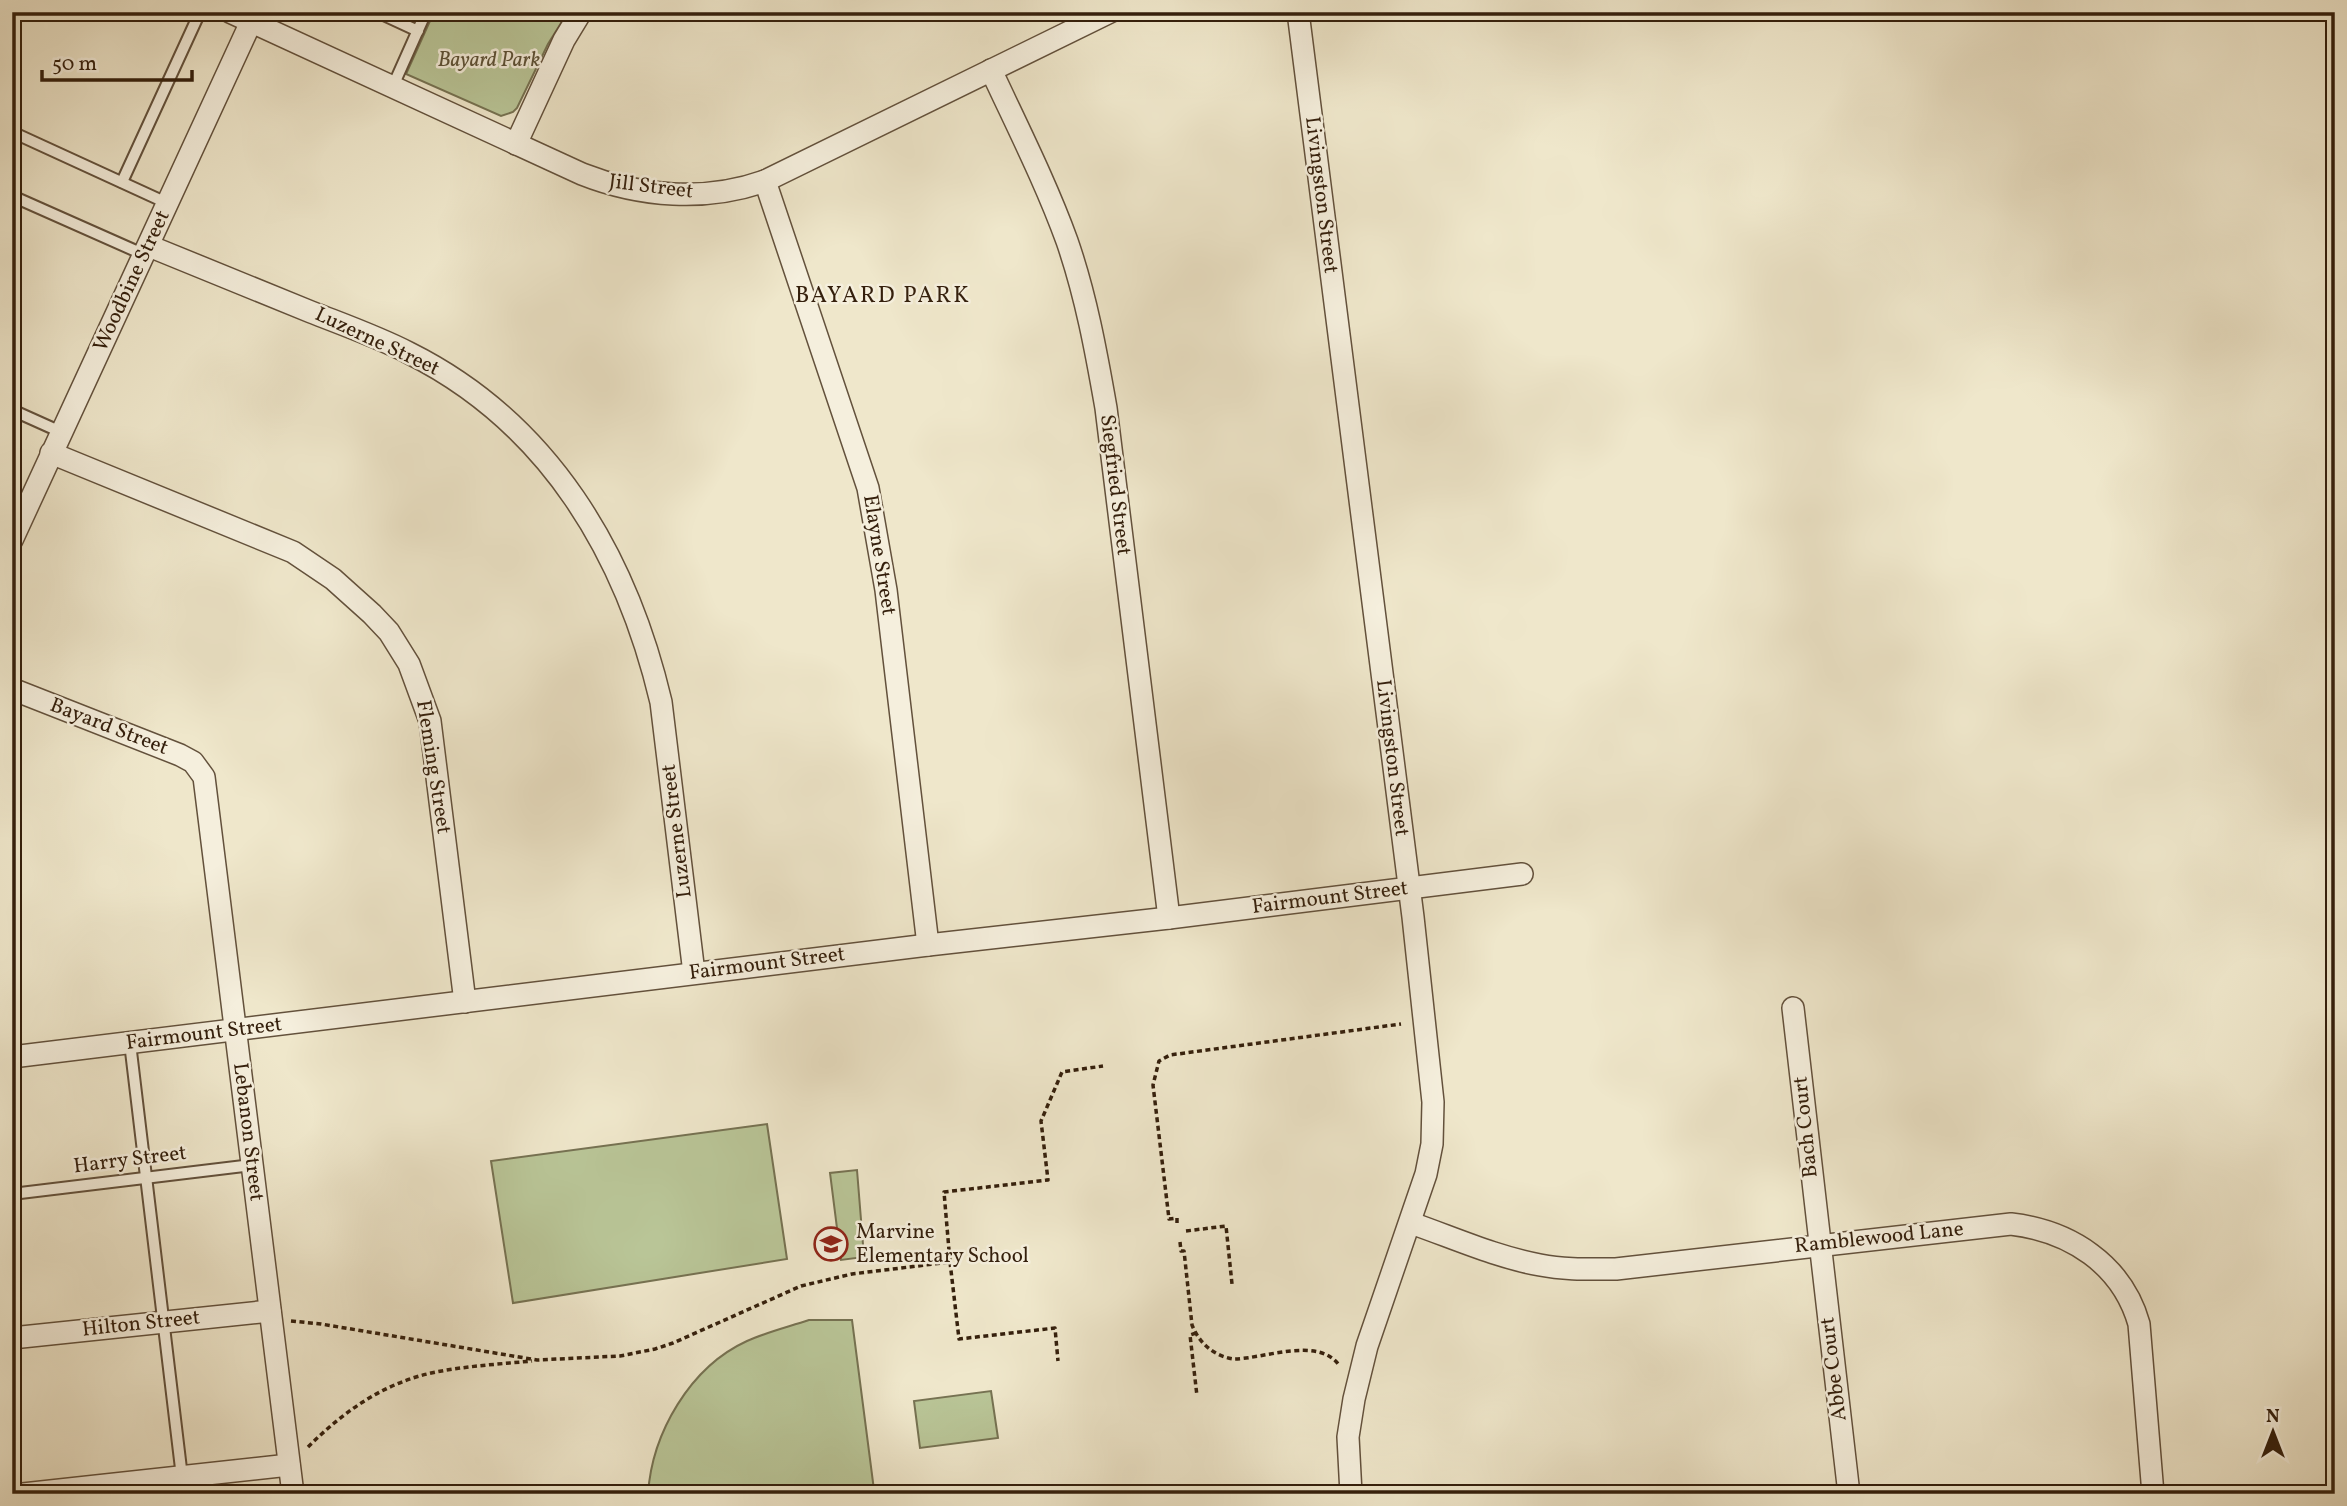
<svg xmlns="http://www.w3.org/2000/svg" width="2347" height="1506" viewBox="0 0 2347 1506" font-family="Vollkorn,serif">
<style>
.green{fill:#b9c597;stroke:#767252;stroke-width:2}
.lines{fill:none;stroke-linecap:round;stroke-linejoin:round}
.service-casing{stroke:#63513c;stroke-width:14}
.minor-casing{stroke:#63513c;stroke-width:24}
.path{stroke:#341f0c;stroke-width:3.5;stroke-dasharray:5 3.5;stroke-linecap:butt}
.service{stroke:#f5efdd;stroke-width:10}
.minor{stroke:#f5efdd;stroke-width:21}
.labels{text-anchor:middle;dominant-baseline:central;stroke-width:5;stroke-linejoin:round;paint-order:stroke}
.park-label{font-size:21px;font-style:italic;fill:#5c5136;stroke:#f5efdd}
.street-label{font-size:21px;fill:#341f0c;stroke:#f5efdd}
.poi-label{font-size:21px;fill:#341f0c;stroke:#f5efdd;text-anchor:start}
.neighbourhood-label{font-size:23px;letter-spacing:2px;fill:#341f0c;stroke:#f5efdd}
</style>
<rect width="100%" height="100%" fill="#efe7cb"/>
<filter id="stains"><feTurbulence type="fractalNoise" baseFrequency=".00286" numOctaves="4"/><feColorMatrix values="0 0 0 0 .2 0 0 0 0 .09 0 0 0 0 .02 0 0 0 .5 -.17"/></filter>
<radialGradient id="worn" r=".72"><stop offset=".6" stop-color="#630" stop-opacity="0"/><stop offset="1" stop-color="#630" stop-opacity=".3"/></radialGradient>
<!-- green -->
<g class="green">
<polygon points="434,12 568,12 548,44 517,108 513,112 501,116 406,74"/>
<polygon points="767,1124 787,1259 513,1303 491,1161"/>
<polygon points="857,1170 864,1257 841,1260 830,1173"/>
<path d="M 809,1320 L 852,1320 L 874,1490 L 846,1494 L 648,1494 C 652,1433 690,1367 747,1341 C 767,1332 788,1327 809,1320 Z"/>
<polygon points="991,1391 998,1438 920,1448 914,1401"/>
</g>
<g class="lines">
<defs>
<g id="service">
<polyline points="377,12 418,31"/>
<polyline points="393,86 426,12"/>
<polyline points="12,132 169,204"/>
<polyline points="122,182 200,12"/>
<polyline points="12,196 145,255"/>
<polyline points="12,410 61,432"/>
<polyline points="130,1043 182,1477"/>
<polyline points="12,1194 252,1165"/>
</g>
<g id="minor">
<path d="M 230,12 L 582,174 C 640,197 706,202 765,181 L 1110,12"/>
<polyline points="1298,12 1413,917 1433,1102 1432,1144 1426,1174 1367,1346 1354,1399 1348,1437 1351,1494"/>
<path d="M 991,70 C 1017,126 1046,183 1067,241 C 1086,296 1096,351 1106,408 L 1169,918"/>
<polyline points="516,144 564,40 581,12"/>
<polyline points="765,181 868,488 886,590 928,945"/>
<path d="M 149,246 C 203,268 257,290 311,312 C 344,325 378,337 409,353 C 549,423 626,554 661,702 L 694,973"/>
<polyline points="51,453 293,552 333,579 372,614 389,632 409,664 430,721 465,1002"/>
<polyline points="12,540 251,22"/>
<polyline points="12,689 180,755 193,762 204,777 293,1494"/>
<polyline points="1793,1008 1849,1494"/>
<polyline points="12,1057 928,945 1169,918 1522,874"/>
<path d="M 1411,1223 C 1454,1238 1496,1257 1540,1265 C 1565,1270 1591,1269 1616,1269 L 2011,1224 C 2070,1231 2122,1264 2139,1324 L 2153,1494"/>
<polyline points="12,1338 270,1311"/>
<polyline points="23,1494 289,1465"/>
</g>
</defs>
<!-- service casing -->
<use href="#service" class="service-casing"/>
<!-- minor casing -->
<use href="#minor" class="minor-casing"/>
<!-- path -->
<g class="path">
<polyline points="1177,1223 1177,1218 1169,1219 1153,1085 1159,1061 1170,1055 1401,1024"/>
<polyline points="1186,1231 1226,1226 1232,1284"/>
<path d="M 1180,1242 L 1181,1251 L 1184,1251 L 1192,1325 C 1199,1343 1214,1356 1233,1359 C 1264,1359 1318,1336 1339,1365"/>
<polyline points="950,1262 959,1339 1055,1328 1058,1361"/>
<polyline points="291,1321 321,1324 537,1360 620,1356 655,1349 673,1343 801,1286 852,1274 950,1262 944,1192 1048,1180 1041,1121 1062,1072 1103,1066"/>
<polyline points="1196,1333 1190,1335 1197,1396"/>
<path d="M 308,1447 C 344,1411 385,1382 436,1372 C 467,1366 500,1364 532,1361"/>
</g>
<!-- service -->
<use href="#service" class="service"/>
<!-- minor -->
<use href="#minor" class="minor"/>
</g>
<!-- icons -->
<defs>
<symbol id="school-ring" viewBox="-11 -11 22 22"><circle r="9.5" fill="#f5efdd" stroke="#8f2418" stroke-width="1.5"/><path d="M0-5L7-2L0 1L-7-2ZM-4 1L0 2.5L4 1V4Q0 6-4 4Z" fill="#8f2418"/></symbol>
</defs>
<g fill-rule="evenodd">
<use href="#school-ring" x="812" y="1225" width="38" height="38"/>
</g>
<g class="labels">
<!-- park labels -->
<g class="park-label">
<text x="489" y="60">Bayard Park</text>
</g>
<!-- street labels -->
<g class="street-label">
<text transform="translate(651 187) rotate(7)">Jill Street</text>
<text transform="translate(1321 195) rotate(83)">Livingston Street</text>
<text transform="translate(132 281) rotate(-65)">Woodbine Street</text>
<text transform="translate(377 342) rotate(25)">Luzerne Street</text>
<text transform="translate(1115 485) rotate(83)">Siegfried Street</text>
<text transform="translate(879 555) rotate(81)">Elayne Street</text>
<text transform="translate(109 727) rotate(21)">Bayard Street</text>
<text transform="translate(1392 758) rotate(83)">Livingston Street</text>
<text transform="translate(433 767) rotate(81)">Fleming Street</text>
<text transform="translate(677 831) rotate(-97)">Luzerne Street</text>
<text transform="translate(1330 898) rotate(-7)">Fairmount Street</text>
<text transform="translate(767 964) rotate(-7)">Fairmount Street</text>
<text transform="translate(204 1034) rotate(-7)">Fairmount Street</text>
<text transform="translate(1806 1127) rotate(-96)">Bach Court</text>
<text transform="translate(248 1132) rotate(83)">Lebanon Street</text>
<text transform="translate(130 1160) rotate(-7)">Harry Street</text>
<text transform="translate(1879 1238) rotate(-6)">Ramblewood Lane</text>
<text transform="translate(141 1324) rotate(-6)">Hilton Street</text>
<text transform="translate(1834 1369) rotate(-97)">Abbe Court</text>
</g>
<!-- poi labels -->
<g class="poi-label">
<text x="856" y="1232">Marvine<tspan x="856" dy="24">Elementary School</tspan></text>
</g>
<!-- neighbourhood labels -->
<g class="neighbourhood-label">
<text x="883" y="296">BAYARD PARK</text>
</g>
</g>
<!-- margin -->
<rect width="2347" height="1506" fill="none" stroke="#efe7cb" stroke-width="42"/>
<rect x="14" y="14" width="2319" height="1478" fill="none" stroke="#341f0c" stroke-width="3.5"/>
<rect x="21" y="21" width="2305" height="1464" fill="none" stroke="#341f0c" stroke-width="2"/>
<!-- north arrow -->
<g transform="translate(2273 1432)" stroke="#f5efdd" stroke-width="5" paint-order="stroke">
<path d="M0-5L12 26L0 18L-12 26Z" fill="#341f0c"/>
<text y="-10" font-size="19" font-weight="bold" text-anchor="middle" fill="#341f0c">N</text>
</g>
<!-- scale -->
<path d="M42 70v10h150v-10" fill="none" stroke="#341f0c" stroke-width="3.5"/>
<text x="52" y="70" font-size="21" fill="#341f0c" stroke="#f5efdd" stroke-width="5" paint-order="stroke">50 m</text>
<rect width="100%" height="100%" filter="url(#stains)"/>
<rect width="100%" height="100%" fill="url(#worn)"/>
</svg>
